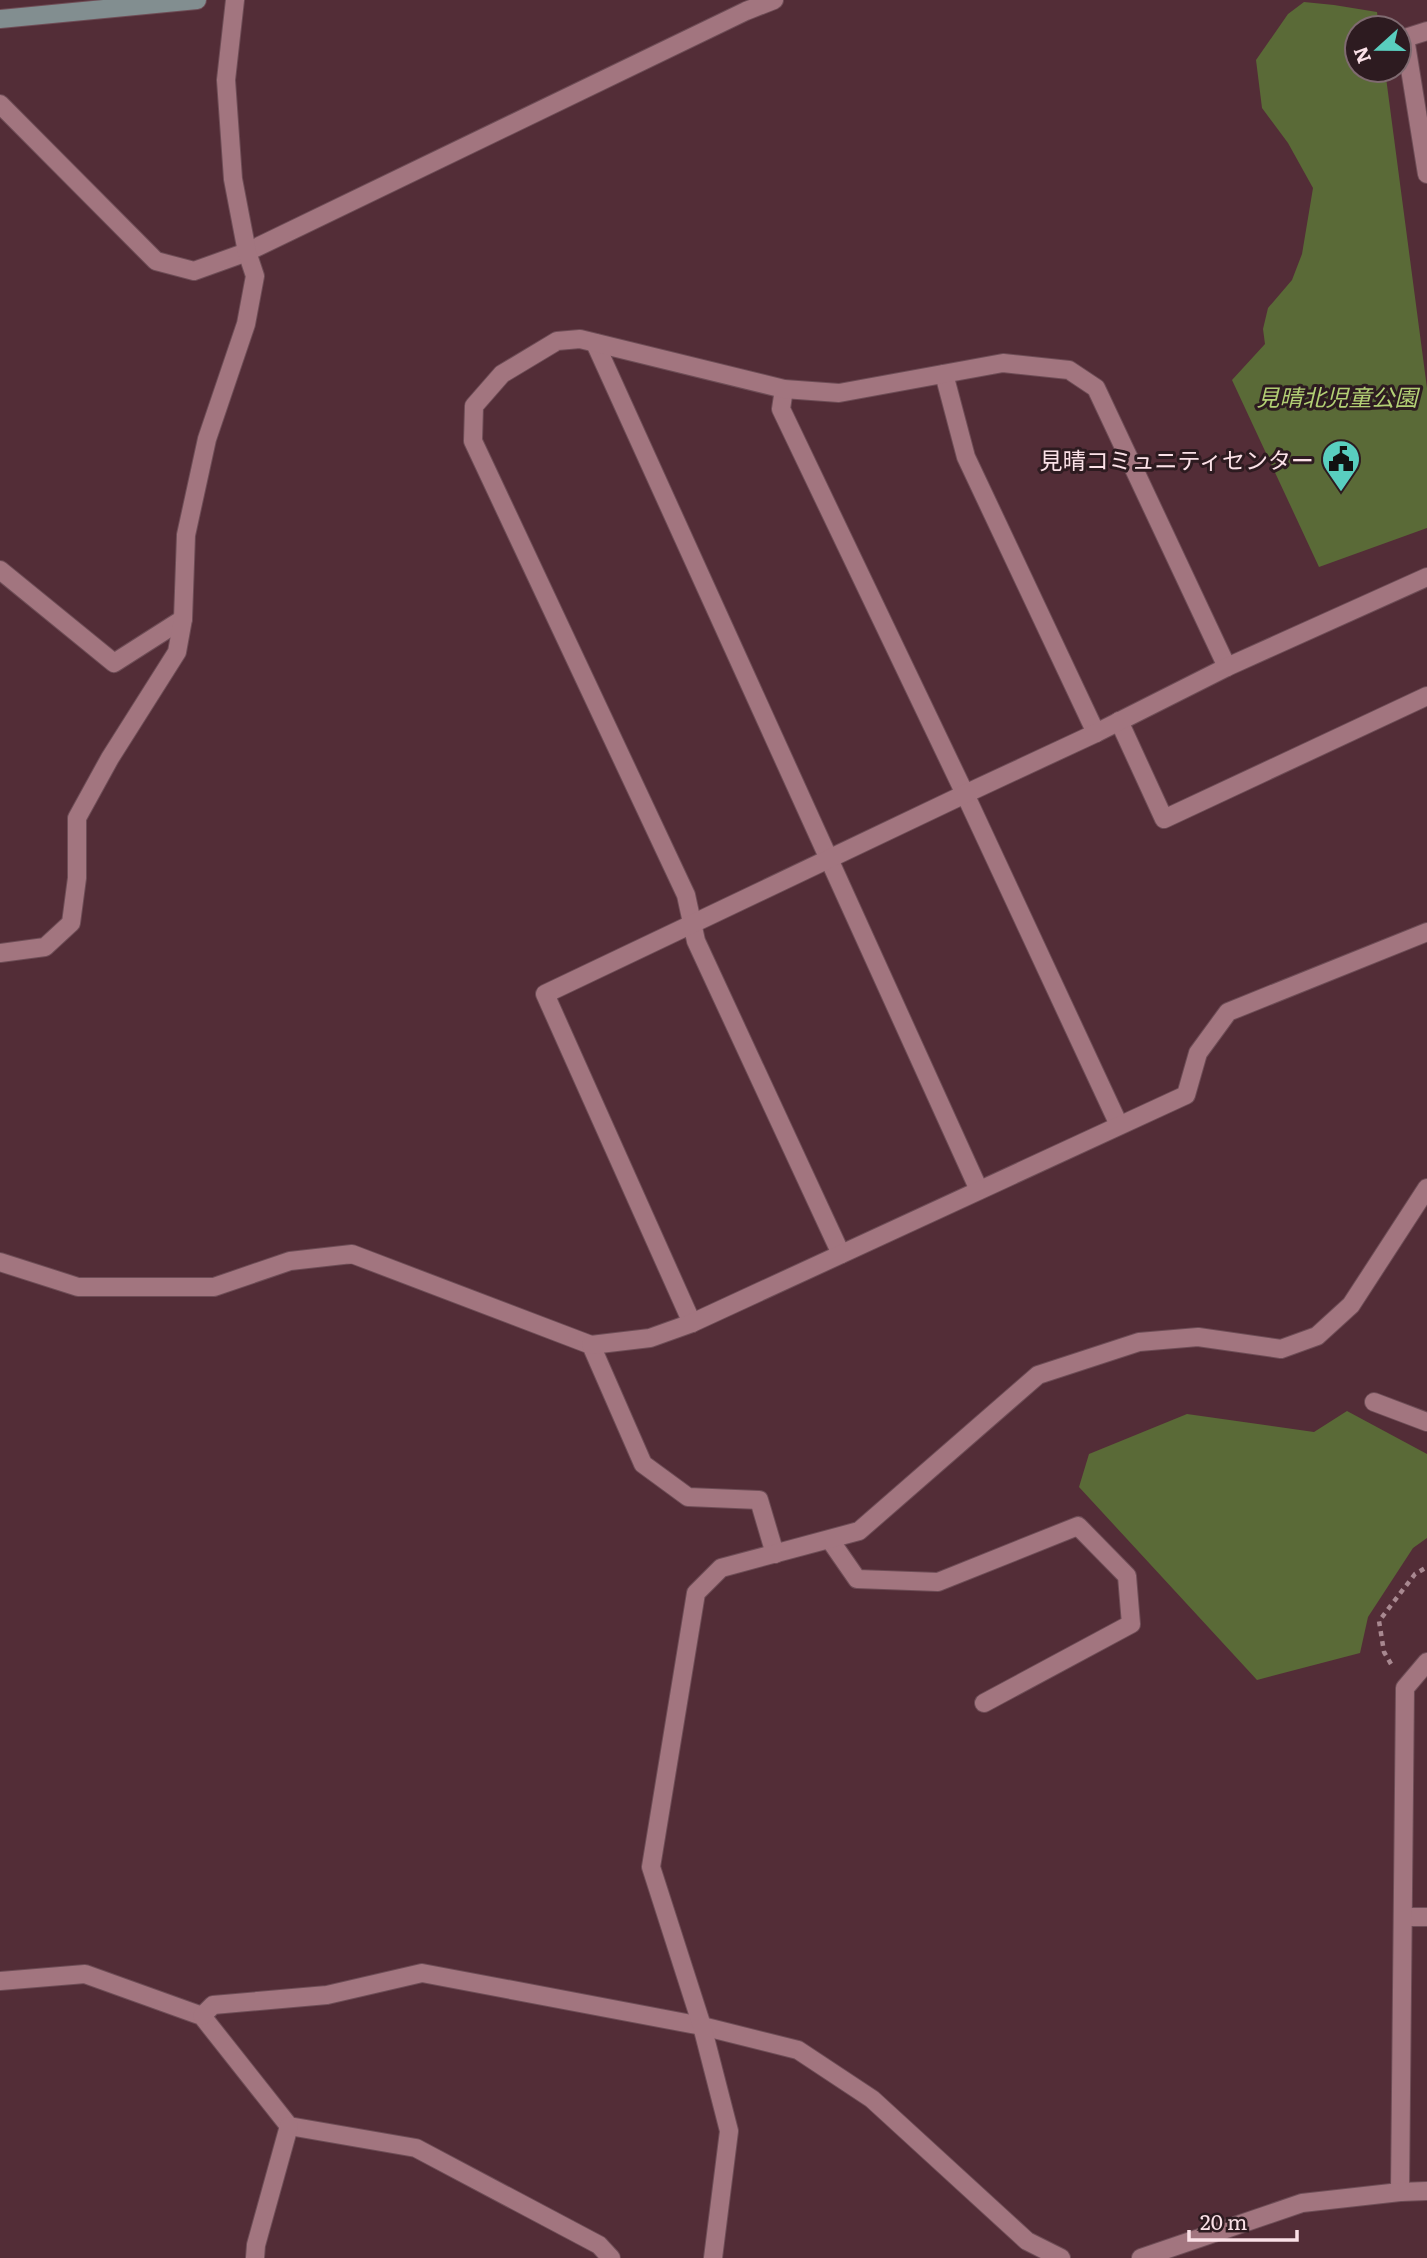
<svg xmlns="http://www.w3.org/2000/svg" width="1427" height="2258" viewBox="0 0 1427 2258" font-family="Literata,'Noto Sans JP',serif">
<style>
.green{fill:#5a6a37}
.lines{fill:none;stroke-linecap:round;stroke-linejoin:round}
.street-casing{stroke:#6e4d56;stroke-width:20}
.secondary-casing{stroke:#6e4d56;stroke-width:20}
.path{stroke:#a88890;stroke-width:4.5;stroke-dasharray:5 5;stroke-linecap:butt}
.street{stroke:#a2757f;stroke-width:18}
.secondary{stroke:#828e90;stroke-width:18}
.labels{text-anchor:middle;dominant-baseline:central;stroke-width:6;stroke-linejoin:round;paint-order:stroke}
.park-label{font-size:23px;font-style:italic;fill:#b3d075;stroke:#2d1b20}
.poi-label{font-size:23px;fill:#fbe1e7;stroke:#2d1b20;text-anchor:end}
</style>
<rect width="100%" height="100%" fill="#532d37"/>
<!-- green -->
<g class="green">
<polygon points="1304,2 1334,5 1377,12 1379,28 1357,28 1357,70 1385,70 1427,388 1427,528 1319,567 1232,380 1265,344 1263,329 1268,308 1292,280 1302,254 1313,188 1288,143 1262,108 1256,60 1288,14"/>
<polygon points="1347,1411 1427,1454 1427,1538 1413,1548 1368,1617 1360,1653 1257,1680 1079,1487 1089,1454 1187,1414 1314,1432"/>
</g>
<g class="lines">
<defs>
<g id="street">
<polyline points="1427,31 1405,38 1427,174"/>
<polyline points="0,104 156,261 194,271 247,252 746,11 774,0"/>
<polyline points="595,343 979,1190"/>
<polyline points="944,374 966,457 1096,733"/>
<polyline points="784,389 781,409 965,794 1119,1125"/>
<polyline points="0,570 114,663 183,619"/>
<polyline points="1119,721 1164,819 1427,696"/>
<polyline points="0,953 45,947 71,923 77,878 77,818 110,758 177,652 183,619 186,535 207,439 246,324 255,276 247,252 233,179 226,80 235,0"/>
<polyline points="841,1254 696,941 686,895 473,441 474,406 502,374 557,341 580,339 784,389 839,393 1003,363 1069,370 1096,388 1227,667"/>
<polyline points="0,1262 78,1287 214,1287 290,1261 352,1254 591,1345 643,1464 688,1497 759,1500 775,1554"/>
<polyline points="692,1323 545,994 965,794 1096,733 1227,667 1427,577"/>
<polyline points="591,1345 650,1338 692,1323 1186,1095 1198,1053 1228,1012 1427,932"/>
<polyline points="1374,1402 1427,1422"/>
<polyline points="830,1540 857,1579 938,1582 1078,1526 1127,1576 1131,1624 984,1703"/>
<polyline points="1403,1917 1427,1917"/>
<polyline points="0,1981 85,1974 202,2016 289,2126 416,2148 599,2245 611,2258"/>
<polyline points="202,2016 213,2005 327,1995 422,1973 702,2026 798,2050 872,2099 1027,2241 1061,2258"/>
<polyline points="1400,2192 1405,1688 1427,1662"/>
<polyline points="255,2258 256,2245 289,2126"/>
<polyline points="713,2258 729,2131 702,2026 651,1867 696,1593 721,1568 859,1531 1038,1375 1139,1342 1198,1337 1281,1349 1317,1336 1351,1305 1427,1188"/>
<polyline points="1141,2258 1302,2203 1400,2192 1427,2191"/>
</g>
<polyline id="secondary" points="0,19 197,0"/>
</defs>
<!-- street casing -->
<use href="#street" class="street-casing"/>
<!-- secondary casing -->
<use href="#secondary" class="secondary-casing"/>
<!-- path -->
<polyline class="path" points="1391,1664 1384,1652 1379,1621 1415,1574 1427,1567"/>
<!-- street -->
<use href="#street" class="street"/>
<!-- secondary -->
<use href="#secondary" class="secondary"/>
</g>
<!-- icons -->
<defs>
<symbol id="civic-pin" viewBox="-11 -11 22 30"><path d="M0 17L-7.5 6A9.5 9.5 0 1 1 7.5 6Z" fill="#59cebf" stroke="#2d1b20"/><path d="M-.6-6.5H3V-4.5H.6V-3L4-1V1h2V6H-6V1h2V-1L-.6-3ZM-1.2 2.5V6h2.4V2.5Z" fill="#111"/></symbol>
</defs>
<g fill-rule="evenodd">
<use href="#civic-pin" x="1319" y="437" width="44" height="60"/>
</g>
<g class="labels">
<!-- park labels -->
<g class="park-label">
<text x="1337" y="396">見晴北児童公園</text>
</g>
<!-- poi labels -->
<g class="poi-label">
<text x="1314" y="459">見晴コミュニティセンター</text>
</g>
</g>
<!-- north arrow -->
<g transform="translate(1378 49) rotate(249)"><circle r="33" fill="#2d1b20" stroke="#7f6a70" stroke-width="2"/>
<path d="M0-5L12 26L0 18L-12 26Z" fill="#59cebf"/>
<text y="-10" font-size="19" font-weight="bold" text-anchor="middle" fill="#fbe1e7">N</text>
</g>
<!-- scale -->
<path d="M1189 2230v10h108v-10" fill="none" stroke="#fbe1e7" stroke-width="3.5"/>
<text x="1200" y="2230" font-size="21" fill="#fbe1e7" stroke="#2d1b20" stroke-width="5" paint-order="stroke">20 m</text>
</svg>
